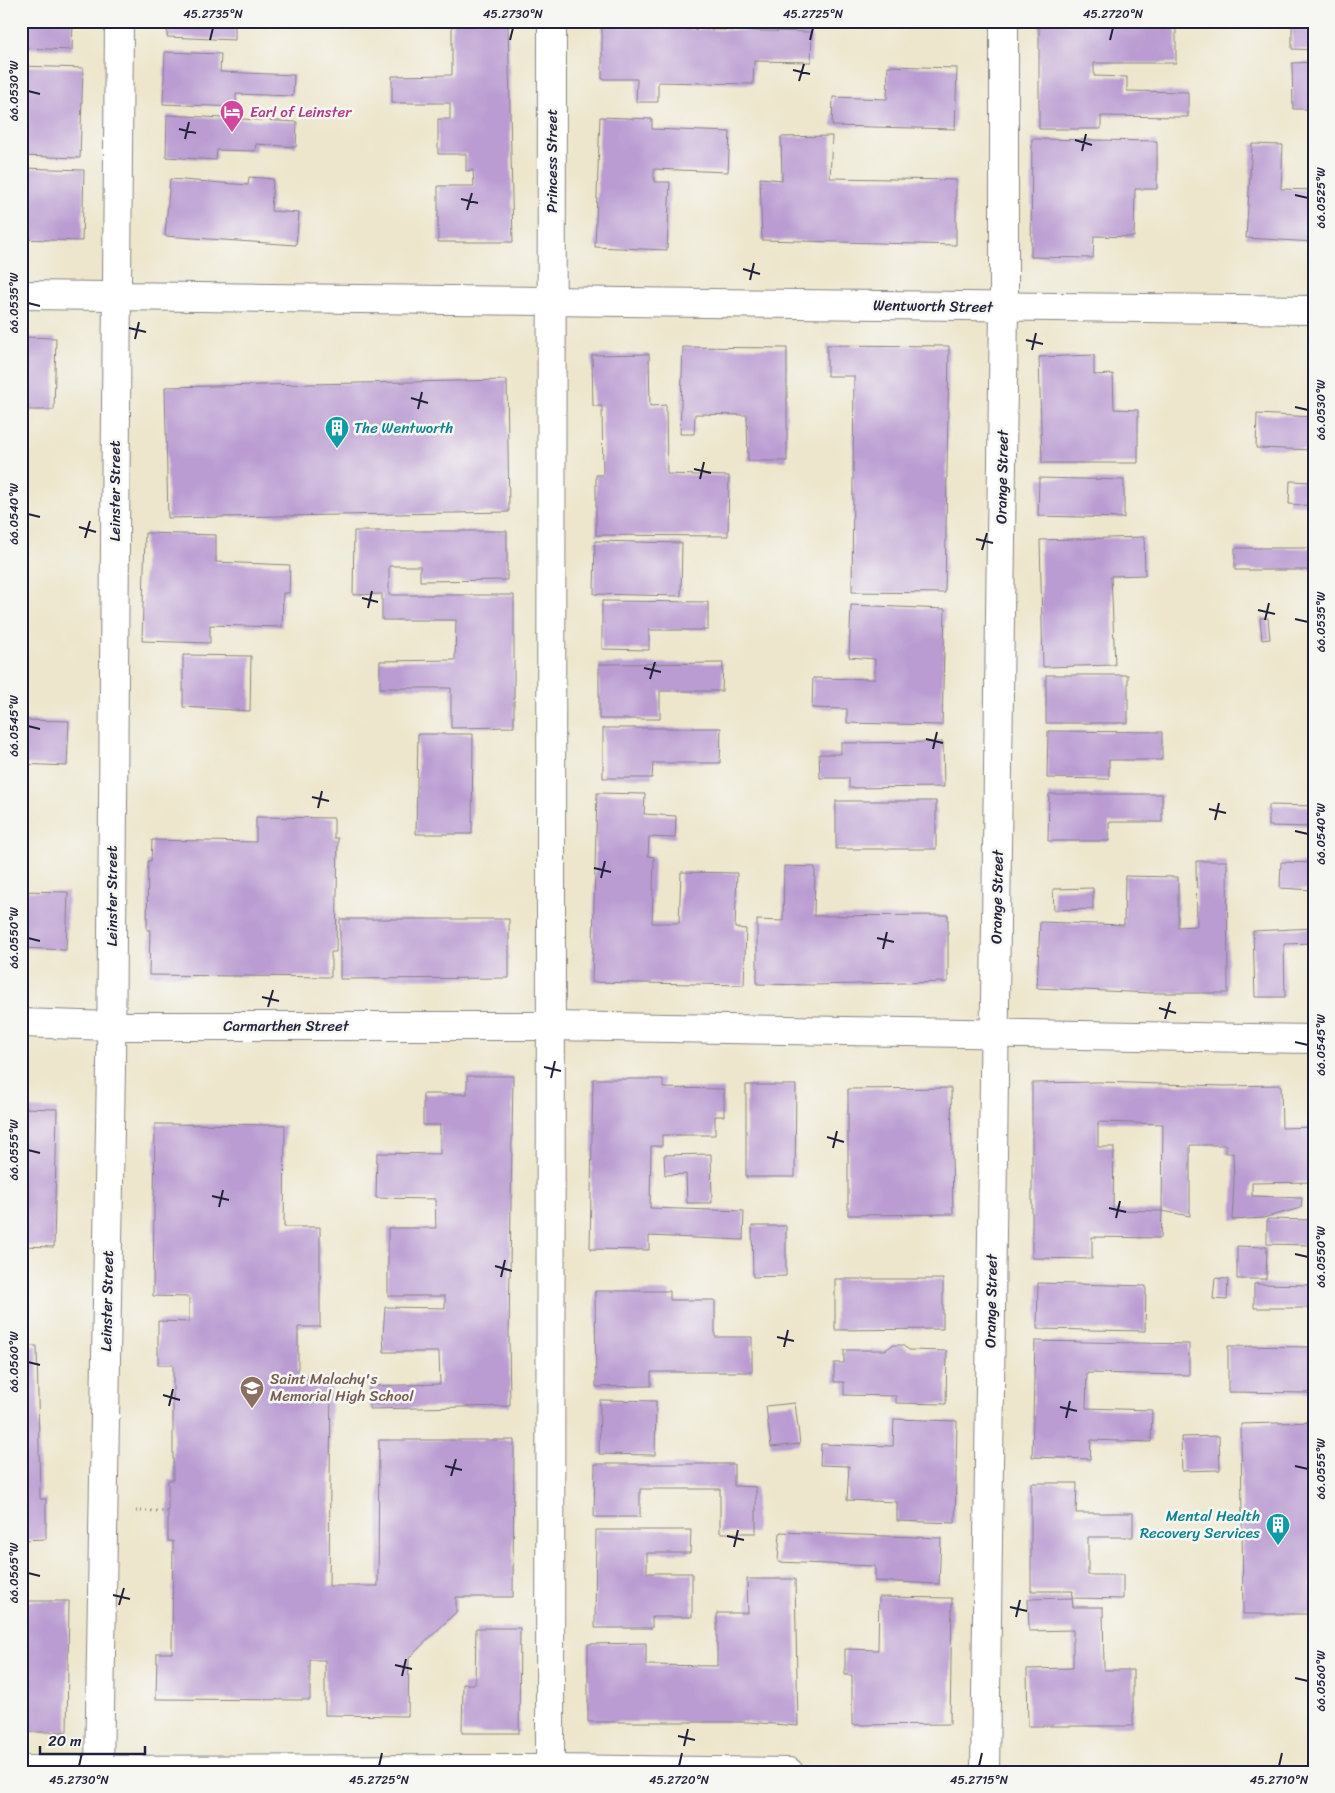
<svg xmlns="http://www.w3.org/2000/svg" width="1335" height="1793" viewBox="0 0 1335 1793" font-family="Sriracha,sans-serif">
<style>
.building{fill:#ba9bd2}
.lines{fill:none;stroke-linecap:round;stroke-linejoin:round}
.minor-casing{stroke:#888484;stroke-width:30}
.path{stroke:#888484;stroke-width:3;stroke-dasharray:1 4;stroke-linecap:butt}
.minor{stroke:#fff;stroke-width:28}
.ticks{fill:none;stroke:#22223b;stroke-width:2}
.labels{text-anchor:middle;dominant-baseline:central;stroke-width:5;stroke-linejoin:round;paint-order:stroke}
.hotel-label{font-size:15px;fill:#b23c85;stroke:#f6f6f2;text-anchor:start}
.street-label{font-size:15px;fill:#22223b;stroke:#f6f6f2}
.culture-label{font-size:15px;fill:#0d838f;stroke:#f6f6f2;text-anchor:start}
.education-label{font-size:15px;fill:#785e54;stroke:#f6f6f2;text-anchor:start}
.neatline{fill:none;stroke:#22223b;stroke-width:2}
.ticks-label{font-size:12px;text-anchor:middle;fill:#22223b}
</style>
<rect width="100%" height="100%" fill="#f6f6f2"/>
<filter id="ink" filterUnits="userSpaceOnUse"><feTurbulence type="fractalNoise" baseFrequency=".02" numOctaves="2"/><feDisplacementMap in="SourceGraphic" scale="10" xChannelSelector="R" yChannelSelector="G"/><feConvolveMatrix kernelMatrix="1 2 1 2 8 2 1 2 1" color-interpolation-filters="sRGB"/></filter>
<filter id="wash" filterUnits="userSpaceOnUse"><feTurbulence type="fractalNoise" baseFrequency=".0096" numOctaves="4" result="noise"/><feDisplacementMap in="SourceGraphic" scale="20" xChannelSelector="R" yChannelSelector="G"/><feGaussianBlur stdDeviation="1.12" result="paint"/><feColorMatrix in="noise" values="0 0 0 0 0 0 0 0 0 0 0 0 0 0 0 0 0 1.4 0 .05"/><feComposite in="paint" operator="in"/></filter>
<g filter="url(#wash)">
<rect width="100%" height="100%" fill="#ede6cc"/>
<g id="blocks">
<!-- building -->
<g class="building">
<polygon points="21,21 73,21 72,50 21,48"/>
<polygon points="168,21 272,21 272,25 235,23 235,40 167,37"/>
<polygon points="452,21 508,21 513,242 438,242 438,186 474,186 473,170 466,171 466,154 438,154 438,119 450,119 450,103 392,103 392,76 452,75"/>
<polygon points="602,21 677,21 677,29 812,32 811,62 754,61 753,84 658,82 658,102 636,102 637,79 602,79"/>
<polygon points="1039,21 1176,21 1176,63 1094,63 1094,76 1127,77 1127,91 1188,92 1188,117 1101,116 1101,129 1039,129"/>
<polygon points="1292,21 1314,21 1314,50 1292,49"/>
<polygon points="165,52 221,54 220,72 294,75 293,96 236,94 236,107 163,104"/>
<polygon points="1314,62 1314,109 1293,109 1292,63"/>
<polygon points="21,66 83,68 80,158 21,156"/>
<polygon points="888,66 957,68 955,129 832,126 833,97 887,99"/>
<polygon points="167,115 297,122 296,147 256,144 255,151 217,150 216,160 166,157"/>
<polygon points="600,117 652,119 652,129 730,132 728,172 654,169 654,182 670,182 667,250 595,247"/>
<polygon points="832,136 830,178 956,180 956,245 762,240 760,178 782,180 781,137"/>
<polygon points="1032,139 1157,141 1157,189 1135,189 1134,237 1094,236 1093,258 1031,257"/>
<polygon points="1252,144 1283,145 1281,189 1314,190 1314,242 1246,238"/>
<polygon points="21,168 84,170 82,241 21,239"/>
<polygon points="249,177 273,179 271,211 299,213 296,245 165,236 170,179 248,185"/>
<polygon points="21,337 56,338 54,410 21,410"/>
<polygon points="827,345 949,346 945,593 852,592 854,376 827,376"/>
<polygon points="683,347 787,348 787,461 748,461 747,415 695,414 694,434 680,434"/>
<polygon points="649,354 650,406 666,405 667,474 729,476 728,536 596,535 596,475 603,475 602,406 593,406 592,355"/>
<polygon points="1094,355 1094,375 1113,374 1114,409 1138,410 1138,463 1042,463 1039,357"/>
<polygon points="507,380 509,512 168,518 165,387"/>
<polygon points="1257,414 1314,417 1314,450 1256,448"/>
<polygon points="1039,478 1124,480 1124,518 1038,516"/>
<polygon points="1290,481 1314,482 1314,506 1289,504"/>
<polygon points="354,531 507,531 507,580 420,581 420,566 389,566 389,595 514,595 514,727 451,728 451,688 380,688 380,661 455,660 456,620 382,620 382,594 353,595"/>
<polygon points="145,533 216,535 216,562 290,565 289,593 283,593 282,627 210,625 210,643 142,641"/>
<polygon points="1144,537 1145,575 1111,576 1115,665 1043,667 1040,540"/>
<polygon points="595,541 682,543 681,596 594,594"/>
<rect x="1235" y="548" width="79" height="22"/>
<polygon points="602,601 708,602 708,630 649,630 649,650 602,649"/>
<polygon points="851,605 945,609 942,725 847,723 847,709 812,708 813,678 875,679 875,659 849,657"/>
<polygon points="1260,618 1268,618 1270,639 1262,640"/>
<polygon points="183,655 251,656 250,711 183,707"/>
<polygon points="723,663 722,691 660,691 660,719 599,719 599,664"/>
<rect x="1046" y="675" width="82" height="48"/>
<polygon points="21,720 69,721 67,766 21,764"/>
<polygon points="603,728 721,728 720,763 653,763 652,778 603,778"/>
<polygon points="1048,731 1162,732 1162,760 1109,760 1109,779 1047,778"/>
<polygon points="418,734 473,734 472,834 416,834"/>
<polygon points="943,742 944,787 849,788 849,778 820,778 819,754 841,754 841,743"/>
<polygon points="597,793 645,794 644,814 676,816 675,838 649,837 648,856 654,857 652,923 679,923 681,872 737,873 735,928 746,929 744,985 592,982"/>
<polygon points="1049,794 1162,794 1162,822 1109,822 1109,841 1048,841"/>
<rect x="836" y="801" width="100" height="48"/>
<polygon points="1269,805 1314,806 1314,827 1269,826"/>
<polygon points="256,817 334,818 334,838 338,838 336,952 331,952 331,977 149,975 150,930 147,930 148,861 151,861 152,840 256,842"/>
<polygon points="1196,861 1227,861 1228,993 1152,993 1037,988 1040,922 1124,925 1125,876 1178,877 1178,927 1197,926"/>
<polygon points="1281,862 1314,863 1314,890 1280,888"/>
<polygon points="784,866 815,867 814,916 948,915 948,982 813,985 757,984 757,920 783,921"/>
<polygon points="1093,888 1093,909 1054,910 1053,889"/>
<polygon points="21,891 68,892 66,950 21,948"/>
<polygon points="340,919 509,919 509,978 340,979"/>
<polygon points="1314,928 1314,943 1284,944 1285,997 1255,997 1253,931"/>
<polygon points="467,1076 513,1076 509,1335 510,1406 370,1409 369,1386 440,1384 439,1352 384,1352 383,1335 385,1307 445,1308 445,1296 388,1296 388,1228 436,1228 435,1199 376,1198 377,1153 440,1154 440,1125 423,1125 423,1094 467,1094"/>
<polygon points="593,1079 663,1079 663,1088 724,1089 724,1116 715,1116 715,1135 662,1135 662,1146 651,1146 650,1208 744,1211 743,1240 649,1236 649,1250 590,1249"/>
<polygon points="1099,1082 1224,1086 1281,1085 1282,1128 1314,1127 1314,1182 1252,1183 1252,1196 1302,1198 1301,1208 1263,1218 1232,1220 1234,1183 1233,1153 1226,1153 1226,1145 1190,1145 1190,1216 1162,1211 1163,1124 1098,1122 1098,1147 1114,1147 1113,1210 1162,1211 1161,1238 1092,1237 1092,1259 1032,1258 1032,1083"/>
<polygon points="746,1085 796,1085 795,1177 746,1177"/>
<polygon points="951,1088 953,1214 848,1215 848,1089"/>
<polygon points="21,1108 57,1109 54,1247 21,1246"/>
<polygon points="155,1124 285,1125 284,1227 320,1227 320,1327 298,1327 298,1378 331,1378 329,1586 378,1586 379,1440 514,1440 513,1597 456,1597 456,1612 409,1658 408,1716 325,1715 325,1660 310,1660 310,1700 156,1699 157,1653 172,1653 173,1541 168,1541 168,1480 173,1480 173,1365 158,1365 158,1321 189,1322 189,1297 153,1296"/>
<polygon points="711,1154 712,1203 687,1203 686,1174 665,1175 664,1155"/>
<polygon points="1267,1219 1314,1220 1314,1250 1309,1245 1267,1244"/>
<polygon points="752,1226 786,1226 786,1276 753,1277"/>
<polygon points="1237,1246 1267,1247 1266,1279 1237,1279"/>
<polygon points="1215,1278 1228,1279 1227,1300 1213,1299"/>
<polygon points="835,1279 943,1279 943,1329 835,1330"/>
<polygon points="1038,1283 1146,1286 1145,1331 1037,1329"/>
<polygon points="1254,1284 1314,1285 1314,1308 1254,1308"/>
<polygon points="595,1291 670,1291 670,1300 715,1300 715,1337 752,1337 752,1372 651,1372 651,1386 596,1387"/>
<polygon points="1035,1341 1189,1344 1189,1375 1087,1373 1086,1408 1152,1410 1151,1442 1091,1440 1090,1459 1032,1457"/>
<polygon points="893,1345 902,1345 909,1350 947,1351 946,1404 896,1403 896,1396 844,1395 844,1382 834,1382 834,1363 844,1363 844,1350 885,1350"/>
<polygon points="21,1346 37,1346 40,1499 46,1499 46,1539 21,1540"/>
<polygon points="1228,1346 1314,1347 1314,1393 1228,1392"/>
<polygon points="600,1400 656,1401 655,1455 599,1454"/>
<polygon points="795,1403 800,1444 771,1447 766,1406"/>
<polygon points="894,1419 957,1421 955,1523 897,1521 897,1502 847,1500 849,1466 820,1465 821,1444 893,1446"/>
<polygon points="1314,1422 1314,1580 1311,1580 1312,1614 1243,1614 1241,1424"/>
<polygon points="1219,1436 1220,1470 1182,1471 1181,1437"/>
<polygon points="595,1464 734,1464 734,1486 756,1487 756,1533 720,1533 720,1489 640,1489 640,1517 594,1517"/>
<polygon points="1031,1483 1077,1483 1076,1513 1133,1513 1133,1537 1088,1537 1088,1575 1123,1575 1123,1599 1072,1598 1073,1591 1031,1591"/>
<polygon points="596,1530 691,1530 690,1553 647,1553 647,1573 692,1573 692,1617 652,1617 652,1628 595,1628"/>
<polygon points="780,1532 941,1538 939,1584 875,1581 875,1566 778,1562"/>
<polygon points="747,1579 795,1579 798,1726 748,1722 588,1722 588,1644 646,1643 646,1665 717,1666 717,1613 748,1613"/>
<polygon points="879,1597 952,1598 950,1724 852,1725 852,1675 845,1675 845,1649 878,1650"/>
<polygon points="1072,1598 1073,1607 1103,1607 1104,1670 1133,1670 1133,1726 1028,1726 1027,1669 1073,1668 1073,1630 1029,1631 1028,1599"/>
<polygon points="21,1601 69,1601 67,1732 21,1732"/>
<polygon points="476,1628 520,1628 519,1733 462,1733 463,1684 475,1684"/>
</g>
</g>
</g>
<g filter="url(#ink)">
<use href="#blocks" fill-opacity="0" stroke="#888484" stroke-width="1"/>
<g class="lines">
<defs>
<g id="minor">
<polyline points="21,295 1314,310"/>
<polyline points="21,1023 111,1026 551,1026 1314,1039"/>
<polyline points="21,1770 550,1769 789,1772"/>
<polyline points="99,1770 111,1066 119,21"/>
<polyline points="550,1772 552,21"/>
<polyline points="985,1772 1004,307 1004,21"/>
</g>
</defs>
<!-- minor casing -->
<use href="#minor" class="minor-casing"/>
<!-- path -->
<g class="path">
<polyline points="136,1511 168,1511"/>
<polyline points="1311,1588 1314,1588"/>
</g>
<!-- minor -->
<use href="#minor" class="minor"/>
</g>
</g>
<!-- ticks -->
<path class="ticks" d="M 210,40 L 213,28M 510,40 L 513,28M 810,40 L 813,28M 1110,40 L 1113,28M 793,70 L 810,74M 799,81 L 804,64M 28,91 L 40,94M 179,129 L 196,133M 185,139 L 189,122M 1075,140 L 1092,145M 1082,151 L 1086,134M 1295,195 L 1308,198M 461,199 L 478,203M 467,210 L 472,193M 743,269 L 760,274M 750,280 L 754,263M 28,303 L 40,306M 129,328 L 146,332M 135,339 L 139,322M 1026,340 L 1043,344M 1032,350 L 1036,333M 411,398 L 428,403M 1295,407 L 1308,410M 418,409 L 422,392M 694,469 L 711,473M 700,479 L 704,462M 28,514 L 40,517M 79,527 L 96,532M 85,538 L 90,521M 976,539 L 993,543M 982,550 L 987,533M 362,598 L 378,602M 368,608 L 372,591M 1258,610 L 1275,614M 1295,619 L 1308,622M 1265,620 L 1269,603M 644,668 L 661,672M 650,679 L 655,662M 28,726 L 40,729M 926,739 L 943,743M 933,749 L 937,732M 312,797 L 329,801M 318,808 L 322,791M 1209,809 L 1226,813M 1215,820 L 1219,803M 1295,831 L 1308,834M 594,868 L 611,872M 601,878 L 605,861M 28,938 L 40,941M 877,938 L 894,942M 883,949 L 887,932M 262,997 L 279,1001M 268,1007 L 273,990M 1159,1008 L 1176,1013M 1165,1019 L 1170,1002M 1295,1042 L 1308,1045M 544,1067 L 561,1071M 551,1078 L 555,1061M 827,1137 L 844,1142M 833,1148 L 837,1131M 28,1150 L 40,1153M 212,1196 L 229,1200M 219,1207 L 223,1190M 1109,1208 L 1126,1212M 1116,1218 L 1120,1201M 1295,1254 L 1308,1257M 495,1266 L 512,1271M 501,1277 L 505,1260M 777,1337 L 794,1341M 784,1347 L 788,1330M 28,1362 L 40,1365M 163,1395 L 180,1400M 169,1406 L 173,1389M 1060,1407 L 1077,1411M 1066,1418 L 1070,1401M 445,1466 L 462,1470M 1295,1466 L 1308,1469M 451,1476 L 456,1459M 727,1536 L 744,1540M 734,1547 L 738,1530M 28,1573 L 40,1576M 113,1595 L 130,1599M 119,1605 L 124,1588M 1010,1607 L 1027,1611M 1016,1617 L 1020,1600M 395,1665 L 412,1669M 402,1676 L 406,1659M 1295,1678 L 1308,1681M 678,1736 L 695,1740M 684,1746 L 688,1729M 79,1766 L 82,1753M 379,1766 L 382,1753M 679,1766 L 682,1753M 979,1766 L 982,1753M 1279,1766 L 1282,1753"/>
<!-- icons -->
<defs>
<symbol id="hotel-pin" viewBox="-11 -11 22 30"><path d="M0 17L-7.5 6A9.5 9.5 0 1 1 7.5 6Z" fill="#d1479c" stroke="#f6f6f2"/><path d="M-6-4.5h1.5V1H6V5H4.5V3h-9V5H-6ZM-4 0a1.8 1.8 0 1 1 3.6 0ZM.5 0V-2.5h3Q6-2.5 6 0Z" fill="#fff"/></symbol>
<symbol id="building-pin" viewBox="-11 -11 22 30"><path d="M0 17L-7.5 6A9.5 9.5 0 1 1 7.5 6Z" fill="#0f9aa8" stroke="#f6f6f2"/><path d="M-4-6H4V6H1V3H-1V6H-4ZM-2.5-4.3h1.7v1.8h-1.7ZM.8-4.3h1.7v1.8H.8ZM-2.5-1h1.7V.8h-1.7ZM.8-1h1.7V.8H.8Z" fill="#fff"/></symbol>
<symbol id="school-pin" viewBox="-11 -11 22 30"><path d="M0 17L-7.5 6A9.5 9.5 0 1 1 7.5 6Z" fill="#8d6e63" stroke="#f6f6f2"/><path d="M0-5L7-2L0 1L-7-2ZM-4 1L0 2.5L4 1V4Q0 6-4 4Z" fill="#fff"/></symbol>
</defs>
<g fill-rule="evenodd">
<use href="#hotel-pin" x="218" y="98" width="28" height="38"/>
<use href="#building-pin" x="323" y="414" width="28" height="38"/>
<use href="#school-pin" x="238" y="1374" width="28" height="38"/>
<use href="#building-pin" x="1264" y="1511" width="28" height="38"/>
</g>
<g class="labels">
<!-- hotel labels -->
<g class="hotel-label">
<text x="250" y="112">Earl of Leinster</text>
</g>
<!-- street labels -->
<g class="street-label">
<text transform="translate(552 161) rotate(-90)">Princess Street</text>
<text transform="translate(933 306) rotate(1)">Wentworth Street</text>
<text transform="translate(1002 477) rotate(-89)">Orange Street</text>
<text transform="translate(115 491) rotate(-90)">Leinster Street</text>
<text transform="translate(112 896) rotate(-90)">Leinster Street</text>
<text transform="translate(997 897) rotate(-89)">Orange Street</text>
<text x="286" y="1026">Carmarthen Street</text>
<text transform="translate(107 1301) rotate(-89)">Leinster Street</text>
<text transform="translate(991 1301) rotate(-89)">Orange Street</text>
</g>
<!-- culture labels -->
<g class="culture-label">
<text x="354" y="428">The Wentworth</text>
<text x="1260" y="1516" text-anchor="end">Mental Health<tspan x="1260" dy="17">Recovery Services</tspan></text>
</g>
<!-- education labels -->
<g class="education-label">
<text x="270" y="1379">Saint Malachy's<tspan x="270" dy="17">Memorial High School</tspan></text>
</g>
</g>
<!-- margin -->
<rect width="1335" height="1793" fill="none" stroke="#f6f6f2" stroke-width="55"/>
<!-- scale -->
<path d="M40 1746v8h105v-8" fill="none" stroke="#22223b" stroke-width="2.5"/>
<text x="48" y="1746" font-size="15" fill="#22223b" stroke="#f6f6f2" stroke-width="4" paint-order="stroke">20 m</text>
<rect x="28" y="28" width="1280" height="1738" class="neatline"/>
<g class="ticks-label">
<text x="213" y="18">45.2735°N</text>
<text x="513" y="18">45.2730°N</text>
<text x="813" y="18">45.2725°N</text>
<text x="1113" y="18">45.2720°N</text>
<text transform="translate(14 91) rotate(-90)" y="4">66.0530°W</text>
<text transform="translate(1321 198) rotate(-90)" y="4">66.0525°W</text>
<text transform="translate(14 303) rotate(-90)" y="4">66.0535°W</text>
<text transform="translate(1321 410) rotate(-90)" y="4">66.0530°W</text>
<text transform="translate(14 514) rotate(-90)" y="4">66.0540°W</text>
<text transform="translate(1321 622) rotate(-90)" y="4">66.0535°W</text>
<text transform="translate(14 726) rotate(-90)" y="4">66.0545°W</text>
<text transform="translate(1321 834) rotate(-90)" y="4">66.0540°W</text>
<text transform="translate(14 938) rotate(-90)" y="4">66.0550°W</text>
<text transform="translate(1321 1045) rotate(-90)" y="4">66.0545°W</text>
<text transform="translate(14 1150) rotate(-90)" y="4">66.0555°W</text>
<text transform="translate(1321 1257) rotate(-90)" y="4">66.0550°W</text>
<text transform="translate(14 1362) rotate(-90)" y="4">66.0560°W</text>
<text transform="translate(1321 1469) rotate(-90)" y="4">66.0555°W</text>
<text transform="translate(14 1573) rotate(-90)" y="4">66.0565°W</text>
<text transform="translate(1321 1681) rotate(-90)" y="4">66.0560°W</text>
<text x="79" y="1784">45.2730°N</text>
<text x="379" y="1784">45.2725°N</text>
<text x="679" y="1784">45.2720°N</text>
<text x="979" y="1784">45.2715°N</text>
<text x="1279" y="1784">45.2710°N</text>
</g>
</svg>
